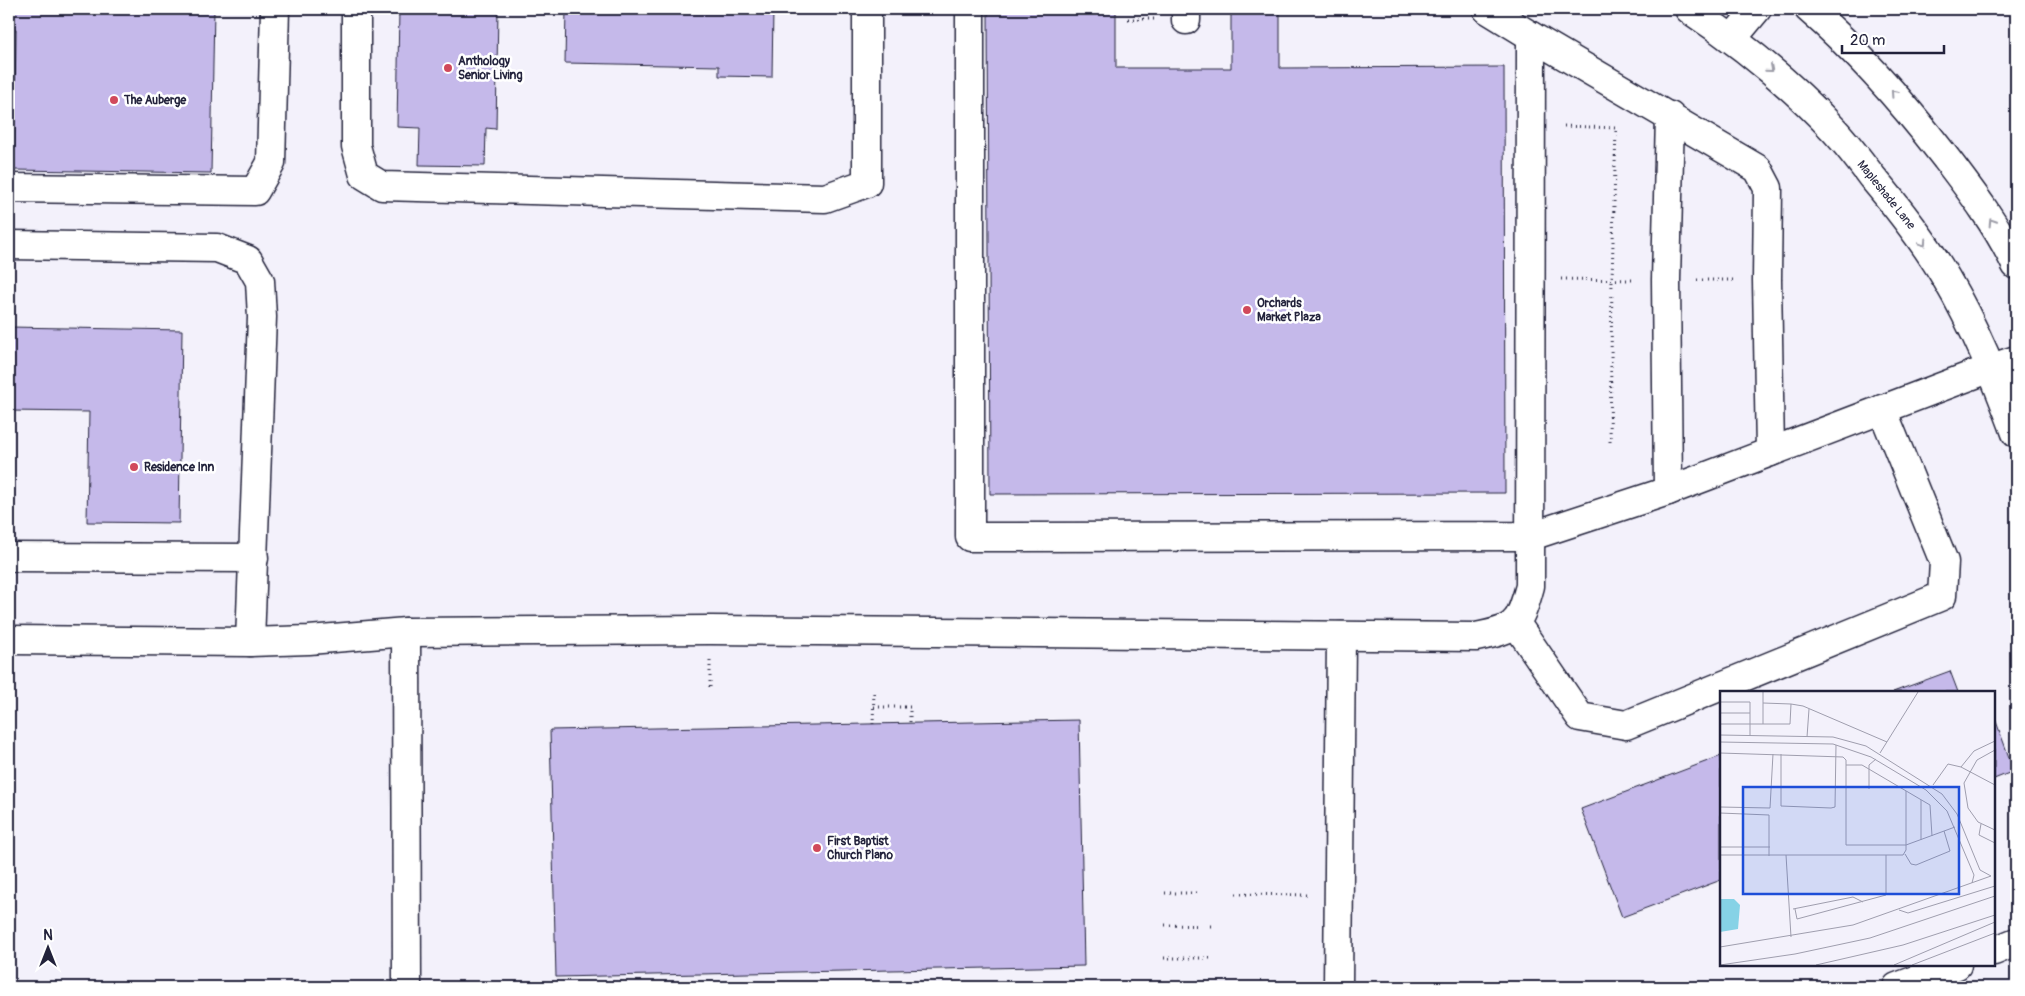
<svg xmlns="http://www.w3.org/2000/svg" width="2025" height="996" viewBox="0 0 2025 996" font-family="Pangolin,sans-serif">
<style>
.building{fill:#c5b9ea;stroke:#22223b}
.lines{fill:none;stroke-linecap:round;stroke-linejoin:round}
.minor-casing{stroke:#22223b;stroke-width:31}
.major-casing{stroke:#22223b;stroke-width:31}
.path{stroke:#22223b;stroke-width:3;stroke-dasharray:1 4;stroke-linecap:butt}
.minor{stroke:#fff;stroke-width:28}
.major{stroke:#fff;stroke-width:28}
.oneway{stroke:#9c9ca7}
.poi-dot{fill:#d1495b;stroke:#fff;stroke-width:2}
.labels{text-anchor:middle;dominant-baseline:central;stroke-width:5;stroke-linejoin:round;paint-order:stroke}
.poi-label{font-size:12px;font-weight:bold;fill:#22223b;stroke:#fff;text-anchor:start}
.street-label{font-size:12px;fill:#22223b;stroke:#fff}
.inset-road{fill:none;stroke:#9f9eae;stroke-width:1}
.view{fill:#1d4ed8;fill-opacity:0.15;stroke:#1d4ed8;stroke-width:2.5}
.inset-edge{fill:none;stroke:#22223b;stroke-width:2.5}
</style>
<rect width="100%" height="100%" fill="#f3f1fb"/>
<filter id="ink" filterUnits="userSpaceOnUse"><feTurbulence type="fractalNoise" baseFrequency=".02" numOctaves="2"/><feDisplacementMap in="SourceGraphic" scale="10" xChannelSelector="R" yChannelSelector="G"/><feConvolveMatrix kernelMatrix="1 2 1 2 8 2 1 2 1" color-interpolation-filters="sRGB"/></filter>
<g filter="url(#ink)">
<!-- building -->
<g class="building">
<polygon points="9,9 214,9 211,173 14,170 16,30 9,30"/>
<polygon points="399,9 498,9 496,129 486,128 485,166 419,165 420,128 397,127"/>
<polygon points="566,9 773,9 772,77 719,76 719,66 565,63"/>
<polygon points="988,9 1116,9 1116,68 1231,68 1231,9 1280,9 1280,68 1504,67 1505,493 990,494"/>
<polygon points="9,327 182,330 179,523 87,522 89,412 9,411"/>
<polygon points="1950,671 1958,692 1893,692"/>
<polygon points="1994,716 2014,771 1994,779"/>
<polygon points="1079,720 1084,966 556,977 550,730"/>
<polygon points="1721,756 1721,880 1622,917 1581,809"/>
</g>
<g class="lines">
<defs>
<g id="minor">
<polyline points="356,9 356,146 364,175 382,186 825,198 867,183 867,9"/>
<polyline points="970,9 970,537 1531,536 1668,491 1991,368"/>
<polyline points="1186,9 1186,20"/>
<polyline points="1487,9 1531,36 1758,169 1768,188 1767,280 1770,452"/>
<polyline points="9,188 255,191 271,163 275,9"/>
<polyline points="9,245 217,248 248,260 260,281 262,317 250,642"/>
<polyline points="1668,491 1666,280 1670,116"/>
<polyline points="9,557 254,558"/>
<polyline points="1515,622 1580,717 1626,725 1942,596 1944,562 1882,409"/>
<polyline points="406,632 407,987"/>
<path d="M 9,640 L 250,642 L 309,640 L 406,632 L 710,630 L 1476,637 C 1516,629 1519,626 1530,586 L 1531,36"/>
<polyline points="1338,987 1341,636"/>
</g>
<g id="major">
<path d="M 1689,9 C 1742,44 1791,84 1834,130 C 1848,145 1860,161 1872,177 C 1899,209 1925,242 1946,278 C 1975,327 1996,379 2016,433"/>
<path d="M 1809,9 C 1860,53 1904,104 1945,157 C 1971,191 1998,226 2016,265"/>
<polyline points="1732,39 1757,9"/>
<polyline points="1991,368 2016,360"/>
<polyline points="1994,951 2016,942"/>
<polyline points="1897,987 1957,965"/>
</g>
</defs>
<!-- minor casing -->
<use href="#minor" class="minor-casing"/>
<!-- major casing -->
<use href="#major" class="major-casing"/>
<!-- path -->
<g class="path">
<polyline points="1128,19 1155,19"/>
<polyline points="1564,126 1616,128 1612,280 1610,443"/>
<polyline points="1561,279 1635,280"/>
<polyline points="1697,280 1736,280"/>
<polyline points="710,661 710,688"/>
<polyline points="874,707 910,707 910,723"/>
<polyline points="873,724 874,690"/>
<polyline points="1165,893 1200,893"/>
<polyline points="1236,894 1308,895"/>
<polyline points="1165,925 1214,926"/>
<polyline points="1164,958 1214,958"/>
</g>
<!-- minor -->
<use href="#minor" class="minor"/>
<!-- major -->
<use href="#major" class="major"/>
</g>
<!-- one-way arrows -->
<defs><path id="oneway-chevron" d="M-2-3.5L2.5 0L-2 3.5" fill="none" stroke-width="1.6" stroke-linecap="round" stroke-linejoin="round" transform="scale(1.25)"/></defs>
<g class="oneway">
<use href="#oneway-chevron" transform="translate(1770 69) rotate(41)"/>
<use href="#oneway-chevron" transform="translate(1894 93) rotate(-132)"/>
<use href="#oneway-chevron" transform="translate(1992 222) rotate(-122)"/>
<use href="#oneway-chevron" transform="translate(1923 243) rotate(57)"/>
</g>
</g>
<!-- markers -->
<g class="poi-dot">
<circle cx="448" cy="68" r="5"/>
<circle cx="114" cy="100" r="5"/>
<circle cx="1247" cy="310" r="5"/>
<circle cx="134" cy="467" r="5"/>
<circle cx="817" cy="848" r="5"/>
</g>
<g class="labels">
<!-- poi labels -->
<g class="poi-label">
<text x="458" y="61">Anthology<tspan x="458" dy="14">Senior Living</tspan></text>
<text x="124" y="100">The Auberge</text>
<text x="1257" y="303">Orchards<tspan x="1257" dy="14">Market Plaza</tspan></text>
<text x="144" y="467">Residence Inn</text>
<text x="827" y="841">First Baptist<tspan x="827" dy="14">Church Plano</tspan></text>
</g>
<!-- street labels -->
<g class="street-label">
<text transform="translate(1886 195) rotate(51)">Mapleshade Lane</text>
</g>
</g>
<!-- overview -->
<g transform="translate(1720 691)">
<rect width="275" height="275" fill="#f3f1fb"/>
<path d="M 0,208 L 14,208 L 20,214 L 18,238 L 0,241 Z" fill="#86d2e6"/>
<path class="inset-road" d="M 0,11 L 30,11 L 30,45M 71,13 L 83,15 L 167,51M 0,22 L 30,22M 0,33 L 43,33 L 43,1M 43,33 L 70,33 L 71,13 L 43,12M 0,44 L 113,46 L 146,55 L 222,103 L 237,123 L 260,179 L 271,185M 87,46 L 89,18M 0,51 L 113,53 L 151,66 L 206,99 L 227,120 L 254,184 L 252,192M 275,59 L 257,69 L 244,92 L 248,117 L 258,131 L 275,139M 0,62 L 123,66 L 126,69 L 126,154 L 186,154 L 235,136M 160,62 L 198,1M 61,63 L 61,115 L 111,117 L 115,116 L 116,54M 126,74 L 142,74 L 210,114 L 212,145M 241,76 L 275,94M 213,94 L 228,73 L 241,76 L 254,60 L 275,50M 149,98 L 149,74 L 156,68M 0,116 L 50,117 L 53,63M 0,122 L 49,124 L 49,165M 261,133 L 259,144 L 275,152M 201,149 L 201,109M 0,156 L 50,156M 185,163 L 191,173 L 196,174 L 230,160 L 224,140M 0,164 L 183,164 L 186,159 L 186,100M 66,164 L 71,246M 73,218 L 133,206 L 143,211M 75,218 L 77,228 L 166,204 L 166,164M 179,219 L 188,222 L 275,195M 0,256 L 133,234 L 271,185M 0,274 L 75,263 L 150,247 L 275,205M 96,274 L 183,254 L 275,224M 174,274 L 275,231M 192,274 L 275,242"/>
<path class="view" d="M 23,96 L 239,96 L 239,203 L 23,203 Z"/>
<rect width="275" height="275" class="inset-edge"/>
</g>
<!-- margin -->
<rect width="2025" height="996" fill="none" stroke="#fff" stroke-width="30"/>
<rect x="15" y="15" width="1995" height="966" fill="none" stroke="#22223b" stroke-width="2" filter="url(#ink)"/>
<!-- north arrow -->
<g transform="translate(48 948)" stroke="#ffffff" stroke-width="4" paint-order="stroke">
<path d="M0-4L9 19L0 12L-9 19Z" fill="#22223b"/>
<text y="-8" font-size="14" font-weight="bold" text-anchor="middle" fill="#22223b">N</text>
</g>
<!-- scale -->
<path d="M1842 45v8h102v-8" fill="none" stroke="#22223b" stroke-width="2.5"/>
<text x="1850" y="45" font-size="15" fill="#22223b" stroke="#ffffff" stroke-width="4" paint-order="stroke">20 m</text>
</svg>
